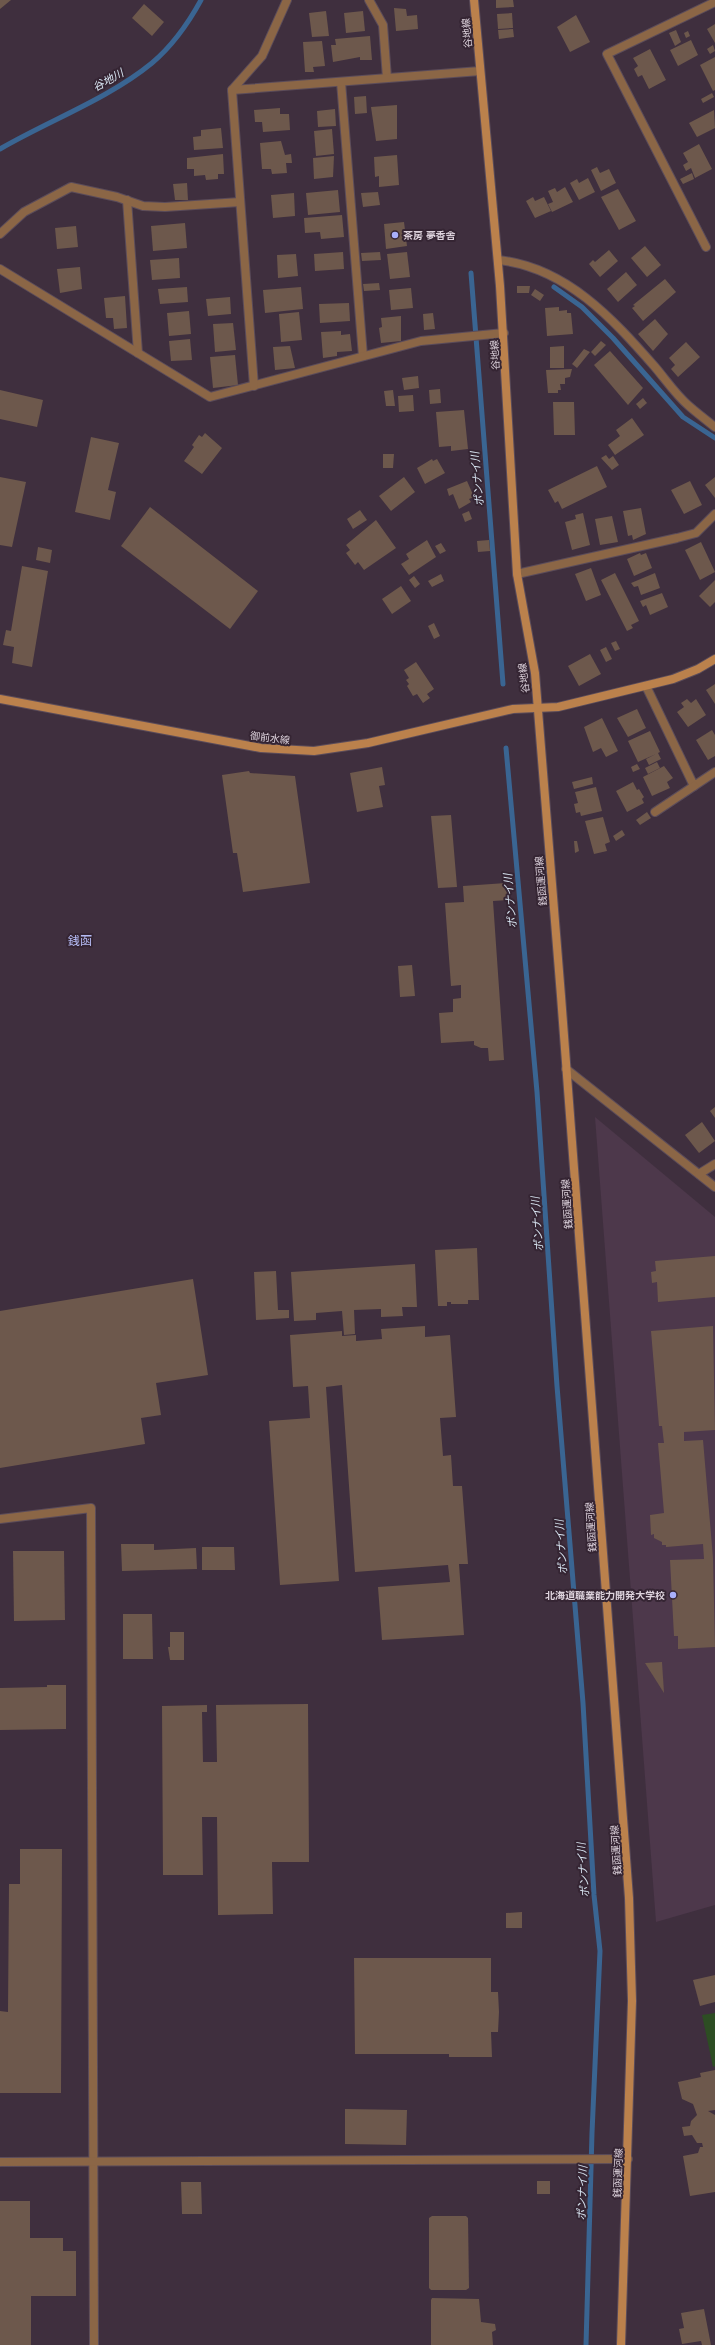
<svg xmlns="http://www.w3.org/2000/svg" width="715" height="2345" viewBox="0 0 715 2345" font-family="Montserrat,'Noto Sans JP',sans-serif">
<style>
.built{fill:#4d384b}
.green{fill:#2d4d23}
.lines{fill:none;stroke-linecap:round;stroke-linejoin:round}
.stream{stroke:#3a6592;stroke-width:5}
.building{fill:#6d584c}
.street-casing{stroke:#5b4c5a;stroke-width:10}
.secondary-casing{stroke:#5b4c5a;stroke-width:10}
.street{stroke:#8b6646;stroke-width:8}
.secondary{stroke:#bb814c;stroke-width:8}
.poi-dot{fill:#a9b0fc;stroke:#352533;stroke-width:1.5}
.labels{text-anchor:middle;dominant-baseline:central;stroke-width:4;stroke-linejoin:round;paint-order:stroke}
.street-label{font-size:10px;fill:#ddd2dc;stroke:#352533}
.poi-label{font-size:10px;font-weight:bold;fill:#ddd2dc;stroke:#352533;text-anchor:start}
.water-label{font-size:11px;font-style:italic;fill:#d8e5f2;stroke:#352533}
.quarter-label{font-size:12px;fill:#b5bbf4;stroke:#352533}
</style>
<rect width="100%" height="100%" fill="#3f2f3e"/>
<!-- built -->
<polygon class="built" points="595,1117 715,1217 715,1905 656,1922"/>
<!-- green -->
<polygon class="green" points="715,2013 715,2066 713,2067 702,2015"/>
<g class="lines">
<!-- stream -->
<g class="stream">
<path d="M 0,149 C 50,120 108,99 152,63 C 172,46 189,22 201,0"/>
<polyline points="471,273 503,684"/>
<polyline points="554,287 582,307 613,338 683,417 715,438"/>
<polyline points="506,748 537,1092 557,1386 583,1703 594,1895 600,1951 592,2133 586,2345"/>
</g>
</g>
<!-- building -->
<g class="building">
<polygon points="0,0 11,0 0,9"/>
<polygon points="496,0 513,0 514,7 496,8"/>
<polygon points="144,4 164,22 152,36 132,18"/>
<polygon points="394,8 406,9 407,16 417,15 418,29 396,31"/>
<polygon points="326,11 329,36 312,37 309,13"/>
<polygon points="363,11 365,31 346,33 344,13"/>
<polygon points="512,13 513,28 498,29 497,14"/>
<polygon points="576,15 590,42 570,52 557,27"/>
<polygon points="715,24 715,43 707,29"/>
<polygon points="513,29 514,37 499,39 498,30"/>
<polygon points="676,30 681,42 675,46 669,33"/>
<polygon points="688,31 690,36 686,38 684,33"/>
<polygon points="370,36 372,60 360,60 360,57 333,62 331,45 336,45 335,39"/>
<polygon points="691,40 698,55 678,66 670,50"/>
<polygon points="322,41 325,66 313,67 314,72 305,72 303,42"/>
<polygon points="713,45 715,51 710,54 707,49"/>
<polygon points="650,49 666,80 649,89 642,75 638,77 634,69 638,66 633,58"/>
<polygon points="715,57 715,90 713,91 700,65"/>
<polygon points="712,93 714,97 703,103 701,99"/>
<polygon points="366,96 367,113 355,114 354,97"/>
<polygon points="397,105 397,139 376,141 371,107"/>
<polygon points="280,108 280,114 289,114 290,130 263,132 262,122 255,122 254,110"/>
<polygon points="335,109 336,126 318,127 317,111"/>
<polygon points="714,110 715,128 697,137 689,123"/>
<polygon points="221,128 223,148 194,150 193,137 201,136 201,130"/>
<polygon points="332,129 334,154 316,156 314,131"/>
<polygon points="281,141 285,155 291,154 292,163 286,163 287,173 272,174 271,169 262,169 260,143"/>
<polygon points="699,144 712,169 695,178 691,168 686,171 683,165 688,162 683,153"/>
<polygon points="223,154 224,174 218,174 218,179 206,180 205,175 194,176 194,169 187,169 187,158"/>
<polygon points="397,155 399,185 379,187 379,176 375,177 374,157"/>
<polygon points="334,156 333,177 314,179 313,158"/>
<polygon points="597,167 600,173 609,169 616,183 601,191 591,170"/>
<polygon points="692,173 694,179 683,184 680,179"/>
<polygon points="588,178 595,192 579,200 570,183 577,179 579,183"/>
<polygon points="187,183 188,200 175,200 173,184"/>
<polygon points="565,187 573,202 552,212 548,204 553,202 548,191 555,188 557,192"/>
<polygon points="618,189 636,221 619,230 601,197"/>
<polygon points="338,190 340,212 308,215 306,193"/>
<polygon points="378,192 380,205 363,207 361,193"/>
<polygon points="294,193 295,216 273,218 271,195"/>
<polygon points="533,197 535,201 544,197 551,211 535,218 526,201"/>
<polygon points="342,215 344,237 321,239 320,232 305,233 304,218"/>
<polygon points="404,222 407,246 386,249 384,224"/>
<polygon points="185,223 187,248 153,251 151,226"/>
<polygon points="76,226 78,247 57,249 55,228"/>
<polygon points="645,246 661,265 647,277 631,258"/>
<polygon points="609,250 618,261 600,277 589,264 593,260 595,262"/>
<polygon points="343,252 344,269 315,271 314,254"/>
<polygon points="380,252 381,260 362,261 361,253"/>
<polygon points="407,252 410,277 390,279 387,254"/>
<polygon points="296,254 298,276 278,278 277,255"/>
<polygon points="179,258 180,278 152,280 150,260"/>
<polygon points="80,267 82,289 60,293 57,269"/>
<polygon points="626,272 637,285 618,302 607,289"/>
<polygon points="665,279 676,292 643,321 632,308 635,306 633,305"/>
<polygon points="379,283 380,290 364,291 363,284"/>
<polygon points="517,286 530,286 529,293 517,293"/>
<polygon points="187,287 188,302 160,304 158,289"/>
<polygon points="301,287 303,309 265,313 263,290"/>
<polygon points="411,288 413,308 391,310 389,290"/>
<polygon points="535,289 544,295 540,301 531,295"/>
<polygon points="125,296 127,328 114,329 113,318 106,318 104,298"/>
<polygon points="230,297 231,314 208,316 206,299"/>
<polygon points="349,303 350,321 320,323 319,304"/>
<polygon points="559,307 559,311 567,310 567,313 571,313 573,334 547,336 545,308"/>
<polygon points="189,311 191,334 169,336 167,313"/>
<polygon points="299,312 302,340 281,342 279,314"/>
<polygon points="433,313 435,329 424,330 423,314"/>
<polygon points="401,316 401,341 381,343 379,328 382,327 381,318"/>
<polygon points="655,319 668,334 653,351 638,334"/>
<polygon points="233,323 236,350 215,352 213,324"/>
<polygon points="341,331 341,335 350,334 352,351 337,352 337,356 323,358 321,332"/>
<polygon points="190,339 192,360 171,361 169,341"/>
<polygon points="601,341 606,345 595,356 591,352"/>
<polygon points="686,342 700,357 678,377 671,369 675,365 669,358"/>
<polygon points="290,346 295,368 275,370 273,347"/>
<polygon points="564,346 564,368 550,368 550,347"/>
<polygon points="584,349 590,352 577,368 572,364"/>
<polygon points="610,351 643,388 628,405 594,365"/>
<polygon points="235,355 238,385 213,388 210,357"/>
<polygon points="572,369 570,377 565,378 565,384 560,384 561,390 558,390 558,393 548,393 546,370"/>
<polygon points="418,376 419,388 404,390 402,378"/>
<polygon points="440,389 441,403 430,404 429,390"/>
<polygon points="0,390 43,400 37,427 0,419"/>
<polygon points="393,390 395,406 386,406 384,391"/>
<polygon points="413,395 414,411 399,412 398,396"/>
<polygon points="643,398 647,403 640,409 636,404"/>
<polygon points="553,402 574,402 575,435 554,435"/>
<polygon points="464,410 468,449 451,451 451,446 439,447 436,412"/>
<polygon points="632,418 644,435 615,455 608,445 620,436 616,430"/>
<polygon points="205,433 222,448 202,474 184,461 194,447 192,445 199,435 202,437"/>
<polygon points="91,437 119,443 108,490 116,492 110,520 75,512"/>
<polygon points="383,454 394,454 393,468 383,468"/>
<polygon points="606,455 609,459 613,456 619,465 612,470 601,458"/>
<polygon points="432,459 433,461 437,459 445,473 425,484 417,468"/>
<polygon points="597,466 607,487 562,509 558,501 555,503 548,490"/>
<polygon points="0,477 26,482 12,547 0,545"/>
<polygon points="404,477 415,492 391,511 379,496"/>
<polygon points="715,477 715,498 705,485"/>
<polygon points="467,481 474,497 469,499 471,502 466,505 459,509 453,494 449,496 447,489"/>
<polygon points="690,481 702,505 684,514 671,490"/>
<polygon points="150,507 258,591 230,629 121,546"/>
<polygon points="641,508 646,534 633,540 632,535 628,536 623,511"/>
<polygon points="360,510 367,520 353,529 347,519"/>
<polygon points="469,511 472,519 465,522 462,514"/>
<polygon points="583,513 590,545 572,550 565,522 576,519 575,515"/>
<polygon points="612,516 618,542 600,545 595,519"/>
<polygon points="376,520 396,548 364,570 358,562 355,565 346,553 350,550 346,545"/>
<polygon points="427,540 436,557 409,575 401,564 409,559 406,554"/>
<polygon points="489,540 490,551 478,552 477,541"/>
<polygon points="701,542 715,572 700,580 685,550"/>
<polygon points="441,543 446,551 440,554 435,546"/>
<polygon points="38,547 52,550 50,563 36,560"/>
<polygon points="640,553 641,555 646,553 652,568 634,576 627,559"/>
<polygon points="22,566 48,571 32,667 12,663 14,647 3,645 6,630 11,631"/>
<polygon points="591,568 601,595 586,601 575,574"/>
<polygon points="615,573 639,621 631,625 633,628 627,631 601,580"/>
<polygon points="655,573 660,588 641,595 638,586 634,587 631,583"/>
<polygon points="441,574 444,581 432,587 428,581"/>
<polygon points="414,576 420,584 415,588 409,580"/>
<polygon points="715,580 715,602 710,607 699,596"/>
<polygon points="401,586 411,601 392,614 382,599"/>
<polygon points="662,593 668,607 650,615 646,605 643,607 640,601"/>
<polygon points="434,623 440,636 434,639 428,626"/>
<polygon points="616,641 620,649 615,651 611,643"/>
<polygon points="606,647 612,659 606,662 600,650"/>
<polygon points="590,654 601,674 579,686 568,666"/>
<polygon points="416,662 434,689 427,694 430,698 423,703 417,694 413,696 407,686 409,684 406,680 409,678 404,670"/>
<polygon points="715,684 715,704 706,690"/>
<polygon points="687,699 691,703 696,699 706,715 688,727 677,712 684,707 681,703"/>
<polygon points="637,709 646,728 628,737 617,718"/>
<polygon points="602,718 618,751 606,757 601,748 593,752 584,727"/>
<polygon points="712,730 715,735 715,756 708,760 696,740"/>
<polygon points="650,731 660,752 658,753 661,759 649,765 646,759 656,754 638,762 628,741"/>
<polygon points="657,762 660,768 648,774 645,768"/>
<polygon points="637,764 640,769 633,772 631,767"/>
<polygon points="664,766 673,778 667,782 670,788 652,796 643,777"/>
<polygon points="382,767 385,785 379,786 383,807 357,812 350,773"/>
<polygon points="249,771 250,773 295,776 310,883 243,892 237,853 233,853 222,775"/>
<polygon points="592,777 593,784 574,789 572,782"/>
<polygon points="633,782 637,790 639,789 644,797 642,799 644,803 627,812 616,791"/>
<polygon points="596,787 602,811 581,816 580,812 576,813 574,804 578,803 575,792"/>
<polygon points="647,812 651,818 640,825 636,820"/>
<polygon points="451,815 457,887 438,888 431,816"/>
<polygon points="603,817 610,842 605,844 607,851 594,854 585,821"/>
<polygon points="622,830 625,835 616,841 613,836"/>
<polygon points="574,841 577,841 579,851 575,853"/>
<polygon points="506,883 508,900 493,901 504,1060 489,1061 488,1048 481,1048 474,1045 474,1041 441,1043 439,1013 453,1012 453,999 461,998 461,985 451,986 445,903 464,902 463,886"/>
<polygon points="412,965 415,996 400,997 398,966"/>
<polygon points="715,1107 715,1118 710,1111"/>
<polygon points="702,1122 715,1141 699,1153 685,1135"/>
<polygon points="477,1248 479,1300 468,1300 468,1304 451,1304 451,1302 447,1302 447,1306 438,1306 435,1250"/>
<polygon points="715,1256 715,1297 658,1302 657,1282 652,1283 651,1272 656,1271 655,1261"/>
<polygon points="415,1264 417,1307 402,1307 403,1316 381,1317 381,1309 354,1310 355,1334 344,1335 342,1311 316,1313 316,1320 294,1321 291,1272"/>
<polygon points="276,1271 278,1310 289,1310 289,1318 256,1320 254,1272"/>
<polygon points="193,1279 208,1375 156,1383 161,1415 141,1418 145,1444 0,1468 0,1311"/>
<polygon points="425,1326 425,1337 450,1335 456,1417 440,1418 443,1456 451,1455 453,1486 462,1486 468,1564 459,1564 464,1635 382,1640 378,1587 450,1582 448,1565 355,1572 342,1385 326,1387 339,1581 280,1585 269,1421 310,1418 308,1386 293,1387 290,1335 342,1331 342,1336 356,1335 356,1341 382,1339 381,1329"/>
<polygon points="713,1326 715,1430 684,1432 684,1441 703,1440 713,1558 715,1647 678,1649 678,1636 674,1636 670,1560 704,1559 703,1544 666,1547 666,1545 662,1545 662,1542 654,1538 654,1534 651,1535 650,1515 664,1513 658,1443 664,1443 662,1426 659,1426 651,1331"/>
<polygon points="121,1544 154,1544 154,1550 196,1548 197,1569 122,1571"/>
<polygon points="202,1547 234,1547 235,1570 202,1570"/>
<polygon points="13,1551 64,1551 65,1620 14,1621"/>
<polygon points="123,1614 152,1614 153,1659 123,1659"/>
<polygon points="170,1632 184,1632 184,1660 170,1660 168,1647 170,1647"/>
<polygon points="662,1662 664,1693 645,1663"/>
<polygon points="47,1685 66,1685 66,1729 0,1730 0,1688 47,1687"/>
<polygon points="308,1704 309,1862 272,1862 273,1914 218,1915 217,1817 202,1817 203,1875 163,1875 162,1706 207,1705 207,1712 202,1712 203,1762 217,1762 216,1705"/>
<polygon points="20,1849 62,1849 61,2093 0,2093 0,2011 8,2012 9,1884 20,1884"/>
<polygon points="522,1912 522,1928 506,1928 506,1913"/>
<polygon points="354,1958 491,1958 491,1992 498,1992 499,2012 498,2032 491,2032 492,2057 449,2057 449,2054 355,2054"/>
<polygon points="715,1975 715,2002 700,2006 693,1980"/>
<polygon points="715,2070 715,2110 708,2111 715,2115 715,2192 690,2196 683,2156 698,2153 700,2147 703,2147 702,2143 697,2143 692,2135 684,2136 682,2127 690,2126 691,2121 697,2115 693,2104 682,2099 678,2082 701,2077 700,2073"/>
<polygon points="345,2109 407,2110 406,2145 345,2144"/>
<rect x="537" y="2181" width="13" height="13"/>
<polygon points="181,2182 201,2182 202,2214 182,2214"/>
<polygon points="0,2201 30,2201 30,2238 63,2238 63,2251 76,2251 76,2296 31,2296 31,2345 0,2345"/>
<polygon points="432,2216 466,2216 468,2218 469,2288 466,2290 431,2290 429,2288 429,2218"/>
<polygon points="432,2298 479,2299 481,2322 495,2324 496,2330 492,2332 493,2345 431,2345 431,2300"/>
<polygon points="704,2309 711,2345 702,2345 701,2341 682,2344 679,2329 684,2328 681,2313"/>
</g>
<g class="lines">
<defs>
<g id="street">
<polyline points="369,0 383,25 387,78"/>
<polyline points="341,82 363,356"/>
<polyline points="232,90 480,71"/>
<polyline points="127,200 138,353"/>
<polyline points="0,234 24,212 71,187 117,197 143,206 165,207 240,202"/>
<polyline points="706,247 607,54 715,2"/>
<path d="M 498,260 C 566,267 613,319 655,367 C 666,380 676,395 689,406 C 697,413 706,420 715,427"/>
<polyline points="0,269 210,397 421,341 504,333"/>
<polyline points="254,386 232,90 262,56 287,0"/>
<polyline points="517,574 677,538 696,533 715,514"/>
<polyline points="646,686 694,786 715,772"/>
<polyline points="655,812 694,786"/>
<polyline points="566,1069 715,1187"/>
<polyline points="699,1174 715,1164"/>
<polyline points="0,1519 91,1508 94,2345"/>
<polyline points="0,2162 628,2159"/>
</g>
<g id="secondary">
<polyline points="474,0 500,286 517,574 535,673 561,996 629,1898 632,2001 621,2345"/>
<polyline points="0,699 261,748 314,751 368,743 513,709 558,707 673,679 698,669 715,659"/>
</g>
</defs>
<!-- street casing -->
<use href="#street" class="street-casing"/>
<!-- secondary casing -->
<use href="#secondary" class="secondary-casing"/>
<!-- street -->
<use href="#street" class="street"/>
<!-- secondary -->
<use href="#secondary" class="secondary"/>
</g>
<!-- markers -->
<g class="poi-dot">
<circle cx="395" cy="235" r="4"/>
<circle cx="673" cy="1595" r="4"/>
</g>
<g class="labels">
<!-- street labels -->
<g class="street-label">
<text transform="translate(467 33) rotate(-95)">谷地線</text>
<text transform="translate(495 355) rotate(-93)">谷地線</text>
<text transform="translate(524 678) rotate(-97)">谷地線</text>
<text transform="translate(270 738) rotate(7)">御前水線</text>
<text transform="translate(541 881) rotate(-95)">銭函運河線</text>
<text transform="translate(567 1204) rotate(-94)">銭函運河線</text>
<text transform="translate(591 1527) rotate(-94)">銭函運河線</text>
<text transform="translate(616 1850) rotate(-94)">銭函運河線</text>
<text transform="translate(618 2173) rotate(-88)">銭函運河線</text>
</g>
<!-- poi labels -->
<g class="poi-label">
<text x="403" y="235">茶房 夢香舎</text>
<text x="665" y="1595" text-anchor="end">北海道職業能力開発大学校</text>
</g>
<!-- water labels -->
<g class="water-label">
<text transform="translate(108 80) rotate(-29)">谷地川</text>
<text transform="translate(477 479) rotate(-95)">ポンナイ川</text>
<text transform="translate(510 901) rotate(-95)">ポンナイ川</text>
<text transform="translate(537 1224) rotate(-94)">ポンナイ川</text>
<text transform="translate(561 1547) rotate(-94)">ポンナイ川</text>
<text transform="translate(583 1870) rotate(-94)">ポンナイ川</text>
<text transform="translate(582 2193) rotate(-88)">ポンナイ川</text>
</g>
<!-- quarter labels -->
<g class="quarter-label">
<text x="80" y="940">銭函</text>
</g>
</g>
</svg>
